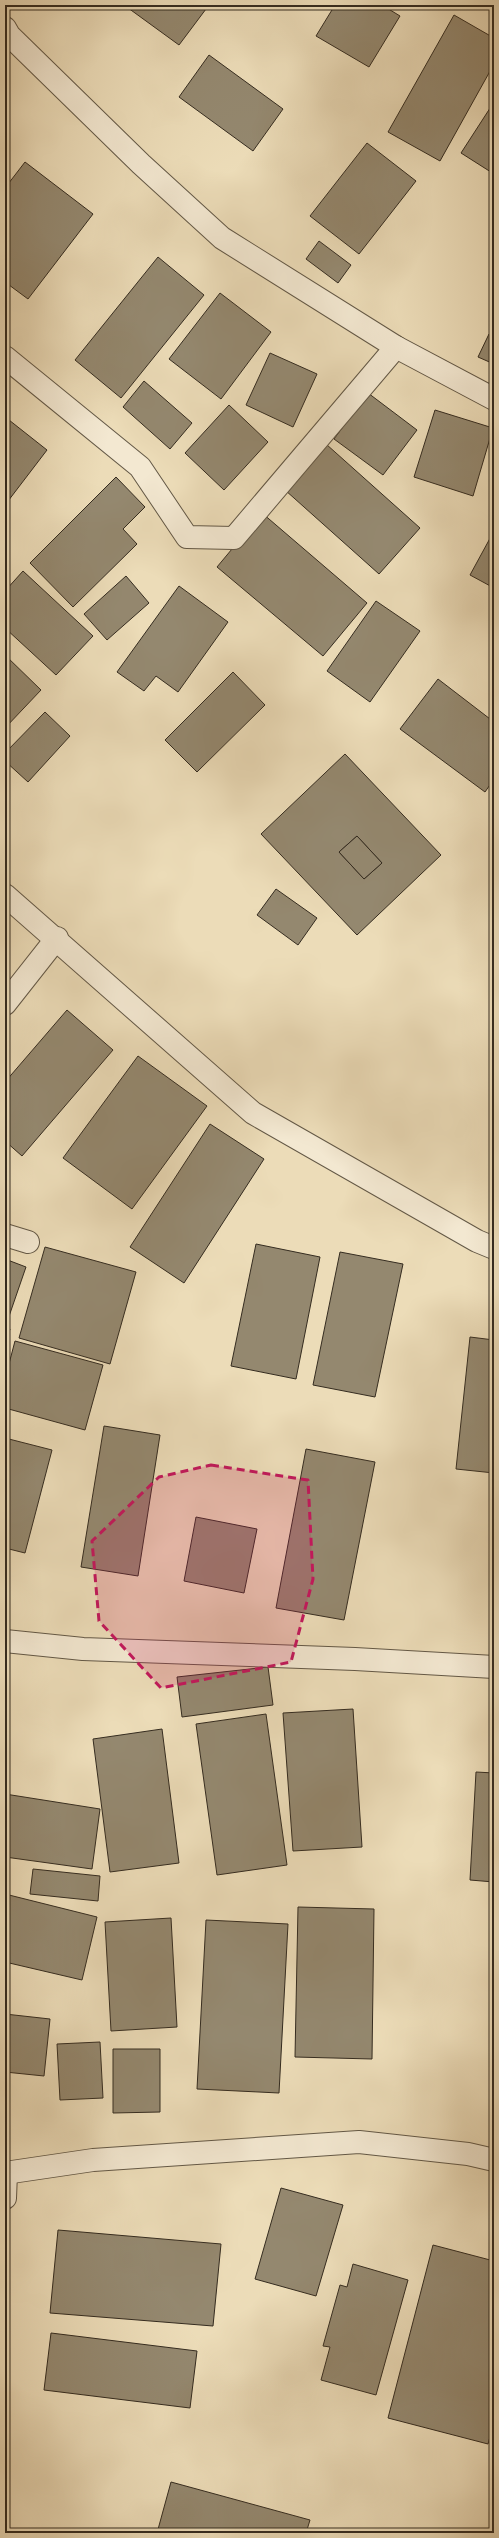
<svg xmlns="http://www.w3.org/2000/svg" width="499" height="2538" viewBox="0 0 499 2538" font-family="Cardo,serif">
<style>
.building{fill:#94886f;stroke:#352c20;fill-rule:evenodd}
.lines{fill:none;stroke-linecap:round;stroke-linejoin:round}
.minor-casing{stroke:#635846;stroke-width:24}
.minor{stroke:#f3e8d1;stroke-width:22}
.marked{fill:#c2185b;fill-opacity:0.2;stroke:#c2185b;stroke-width:3;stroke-dasharray:8 5;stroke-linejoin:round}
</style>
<rect width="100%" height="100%" fill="#ecdcb8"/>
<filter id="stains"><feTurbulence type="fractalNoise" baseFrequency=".005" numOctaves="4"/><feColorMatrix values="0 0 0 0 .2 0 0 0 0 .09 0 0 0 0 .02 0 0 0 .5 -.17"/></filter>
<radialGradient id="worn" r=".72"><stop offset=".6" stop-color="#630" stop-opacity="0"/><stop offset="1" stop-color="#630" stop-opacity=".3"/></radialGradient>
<!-- building -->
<g class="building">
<polygon points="124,5 201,5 206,9 179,45"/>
<polygon points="335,5 382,5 400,16 369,67 316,36"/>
<polygon points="454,15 494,38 494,64 440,161 388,132"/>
<polygon points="209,55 283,109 253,151 179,97"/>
<polygon points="494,102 494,174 461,153"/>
<polygon points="367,143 416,181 359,254 310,216"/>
<polygon points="25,162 93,214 28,299 5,282 5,188"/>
<polygon points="319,241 351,265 338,283 306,259"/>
<polygon points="158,257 204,295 121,398 75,360"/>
<polygon points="220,293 271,332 221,399 169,359"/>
<polygon points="489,334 494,336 494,364 478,357"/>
<polygon points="270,353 317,374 293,427 246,405"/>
<polygon points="144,381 192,423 170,449 123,407"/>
<polygon points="368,393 417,430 383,475 334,439"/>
<polygon points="229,405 268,442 224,490 185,453"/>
<polygon points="435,410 493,428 473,496 414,477"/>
<polygon points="9,420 47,450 5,505 5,425"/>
<polygon points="326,444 420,528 379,574 285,490"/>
<polygon points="116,477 145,507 123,529 137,544 73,607 30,563"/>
<polygon points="262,513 367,603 323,656 217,567"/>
<polygon points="494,531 494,588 470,575"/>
<polygon points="23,571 93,636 56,675 5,628 5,591"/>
<polygon points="126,576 149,603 107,640 84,614"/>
<polygon points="179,586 228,622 178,692 156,676 144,691 117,672"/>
<polygon points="376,601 420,631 370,702 327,671"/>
<polygon points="5,655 41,690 5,728"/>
<polygon points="233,672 265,705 197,772 165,740"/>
<polygon points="438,679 494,722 494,779 485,792 400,729"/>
<polygon points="45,712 70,736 28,782 5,761 5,753"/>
<path d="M 345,754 L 441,855 L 357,935 L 261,834 ZM 357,836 L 382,863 L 364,879 L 339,852 Z"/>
<polygon points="357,836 382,863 364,879 339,852"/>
<polygon points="276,889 317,918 298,945 257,915"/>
<polygon points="67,1010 113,1050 22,1156 5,1141 5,1082"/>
<polygon points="138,1056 207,1106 132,1209 63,1158"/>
<polygon points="210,1124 264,1159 184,1283 130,1247"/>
<polygon points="256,1244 320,1257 296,1379 231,1366"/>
<polygon points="45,1247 136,1272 110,1364 19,1338"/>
<polygon points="340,1252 403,1264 375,1397 313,1385"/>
<polygon points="5,1259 26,1267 6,1325 5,1324"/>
<polygon points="5,1327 10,1329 5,1345"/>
<polygon points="470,1337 494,1340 494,1473 456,1469"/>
<polygon points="15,1341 103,1365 85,1430 5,1408 5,1379"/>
<polygon points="104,1426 160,1435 138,1576 81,1567"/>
<polygon points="5,1438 52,1450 25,1553 5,1548"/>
<polygon points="306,1449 375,1462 344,1620 276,1608"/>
<polygon points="196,1517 257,1529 244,1593 184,1581"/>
<polygon points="268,1667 273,1705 182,1717 177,1677"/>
<polygon points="353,1709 362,1847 293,1851 283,1713"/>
<polygon points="266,1714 287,1865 217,1875 196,1724"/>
<polygon points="162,1729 179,1863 110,1872 93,1739"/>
<polygon points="476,1772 494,1773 494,1882 470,1880"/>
<polygon points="5,1794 100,1809 92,1869 5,1857"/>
<polygon points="33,1869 100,1876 98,1901 30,1894"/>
<polygon points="9,1895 97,1917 82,1980 5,1962 5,1913"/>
<polygon points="298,1907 374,1909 372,2059 295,2057"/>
<polygon points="171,1918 177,2027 111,2031 105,1922"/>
<polygon points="206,1920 288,1924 279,2093 197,2089"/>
<polygon points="5,2014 50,2019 44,2076 5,2072"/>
<polygon points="100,2042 103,2098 60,2100 57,2044"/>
<polygon points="113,2049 160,2049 160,2112 113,2113"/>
<polygon points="281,2188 343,2205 316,2296 255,2279"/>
<polygon points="58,2230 221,2244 213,2326 50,2313"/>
<polygon points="433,2245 494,2261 494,2422 488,2444 388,2418"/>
<polygon points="353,2264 408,2280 376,2395 321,2380 330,2347 323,2346 340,2285 347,2287"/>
<polygon points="51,2333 197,2351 190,2408 44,2390"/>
<polygon points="171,2482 310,2520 306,2533 157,2533"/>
</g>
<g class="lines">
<defs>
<g id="minor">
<polyline points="5,28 9,35 141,164 222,238 396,347 494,399"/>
<polyline points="5,357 140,467 187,537 234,538 396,347"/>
<polyline points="5,895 253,1113 477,1241 494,1248"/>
<polyline points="5,1004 57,938"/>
<polyline points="5,1235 28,1242"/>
<polyline points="5,1641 83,1649 355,1659 494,1667"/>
<polyline points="5,2173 93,2160 359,2142 468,2154 494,2160"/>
<polyline points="5,2198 6,2173"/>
</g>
</defs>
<!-- minor casing -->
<use href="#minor" class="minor-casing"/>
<!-- minor -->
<use href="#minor" class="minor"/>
</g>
<!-- marked area -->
<path class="marked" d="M 211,1465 L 308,1480 L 313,1579 L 291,1662 L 161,1688 L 99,1621 L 92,1541 L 159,1477 Z"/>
<!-- margin -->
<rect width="499" height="2538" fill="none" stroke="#ecdcb8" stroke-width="20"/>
<rect x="6" y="6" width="487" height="2526" fill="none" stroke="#352c20" stroke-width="2"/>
<rect x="10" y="10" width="479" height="2518" fill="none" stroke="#352c20"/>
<rect width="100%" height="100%" filter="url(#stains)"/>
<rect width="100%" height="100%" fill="url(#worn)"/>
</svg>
